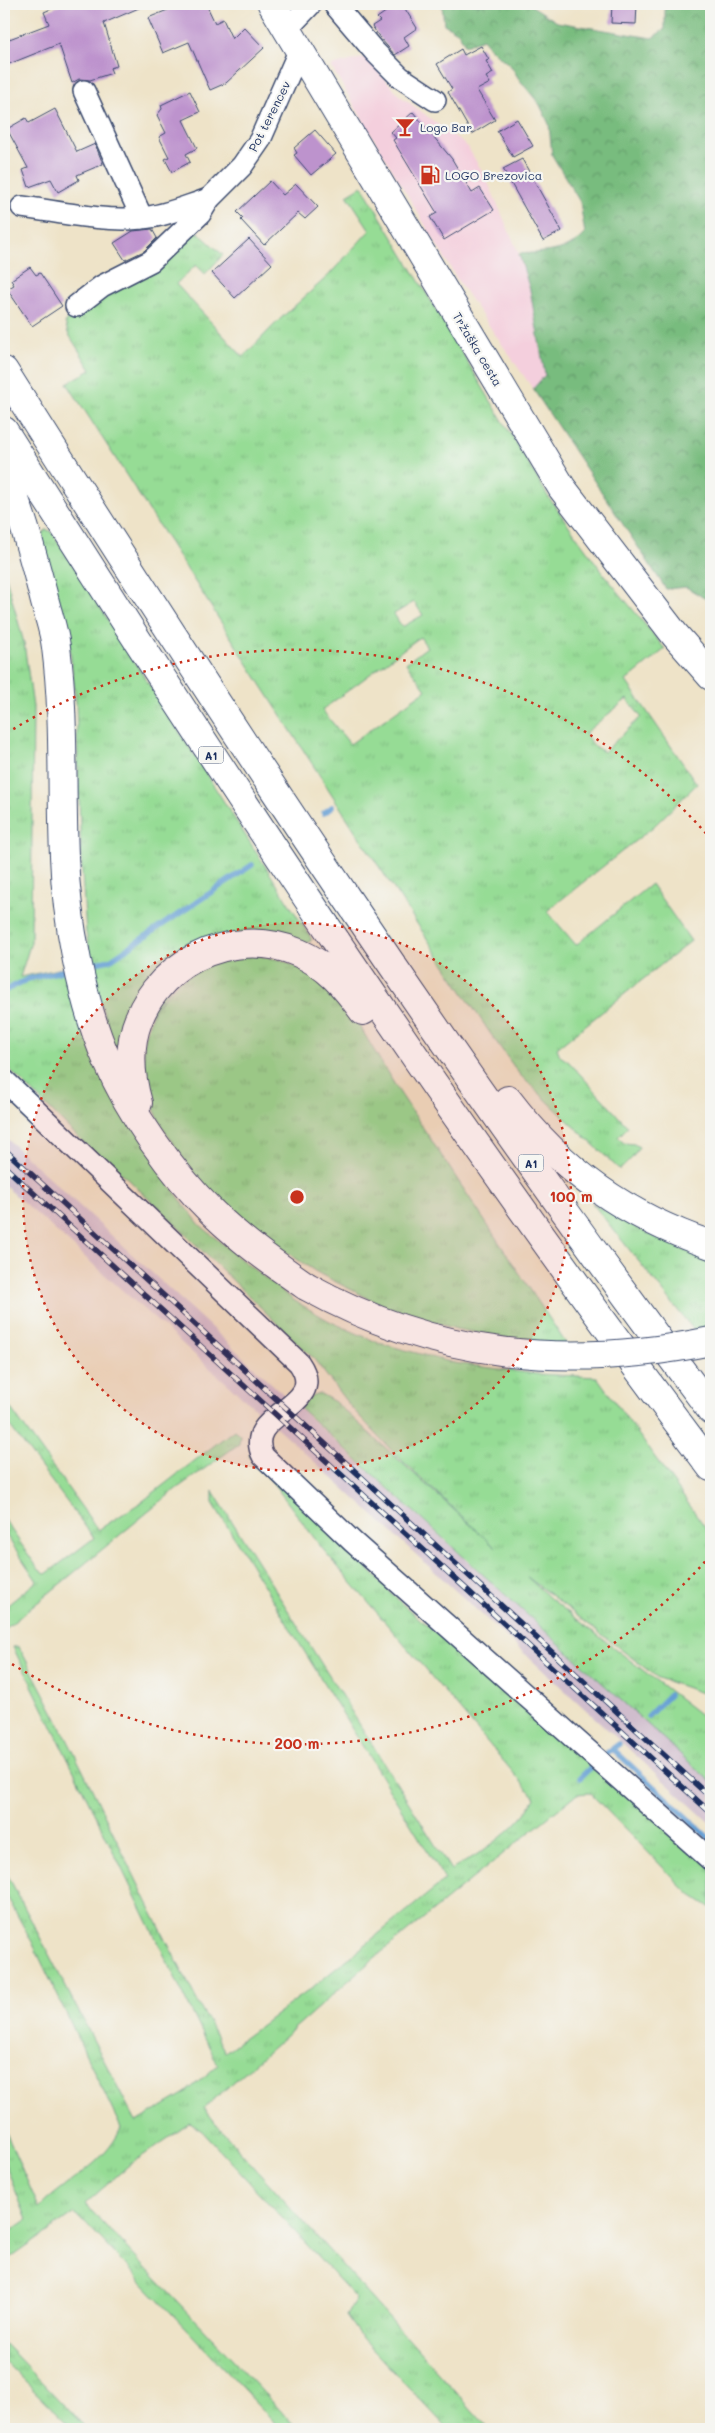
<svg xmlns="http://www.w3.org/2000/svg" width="715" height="2433" viewBox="0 0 715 2433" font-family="Mali,sans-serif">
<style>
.built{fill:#f4cfdd}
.industrial{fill:#d0bdcd}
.grass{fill:url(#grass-tufts);stroke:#58867a;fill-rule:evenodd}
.forest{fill:url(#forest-crowns);stroke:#4a766e}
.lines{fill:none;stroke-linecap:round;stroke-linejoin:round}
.stream{stroke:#659fd4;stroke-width:5.5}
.building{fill:#bd93cd}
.minor-casing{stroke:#3b4a6e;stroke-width:24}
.secondary-casing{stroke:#3b4a6e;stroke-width:30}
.motorway-casing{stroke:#3b4a6e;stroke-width:30}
.minor{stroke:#fff;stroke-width:21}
.secondary{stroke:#fff;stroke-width:28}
.motorway{stroke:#fff;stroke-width:28}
.rail-casing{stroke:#1b2f5e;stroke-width:5.5}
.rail{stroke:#f6f6f2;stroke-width:4;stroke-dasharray:11;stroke-linecap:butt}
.motorway-bridge-casing{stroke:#3b4a6e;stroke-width:30;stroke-linecap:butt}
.motorway-bridge{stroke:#fff;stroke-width:28}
.ring{fill:none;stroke:#c8321e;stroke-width:2.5;stroke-dasharray:2.5 5}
.labels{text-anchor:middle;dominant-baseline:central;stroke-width:4.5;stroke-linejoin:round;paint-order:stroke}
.shield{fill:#f6f6f2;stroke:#5d6b8a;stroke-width:1}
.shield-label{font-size:11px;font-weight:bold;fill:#1b2f5e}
.street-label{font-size:12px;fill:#1b2f5e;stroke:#f6f6f2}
.poi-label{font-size:12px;fill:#1b2f5e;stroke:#f6f6f2;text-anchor:start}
.centre{fill:#c8321e;stroke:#f6f6f2;stroke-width:2.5}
.ring-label{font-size:15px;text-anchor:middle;font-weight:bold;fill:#c8321e;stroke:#f6f6f2;stroke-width:4.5;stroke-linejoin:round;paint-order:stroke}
</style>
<defs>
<pattern id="grass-tufts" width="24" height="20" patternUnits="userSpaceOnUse" patternTransform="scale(1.25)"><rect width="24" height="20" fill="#96dc95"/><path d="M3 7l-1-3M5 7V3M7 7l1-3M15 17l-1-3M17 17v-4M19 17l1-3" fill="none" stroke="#81bd83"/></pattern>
<pattern id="forest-crowns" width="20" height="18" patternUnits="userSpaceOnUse" patternTransform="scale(1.25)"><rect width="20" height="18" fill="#78bc7e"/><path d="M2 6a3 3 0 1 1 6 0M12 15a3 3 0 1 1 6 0" fill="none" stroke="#62996a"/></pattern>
</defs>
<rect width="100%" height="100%" fill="#f6f6f2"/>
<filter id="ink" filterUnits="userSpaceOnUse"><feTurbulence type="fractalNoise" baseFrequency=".02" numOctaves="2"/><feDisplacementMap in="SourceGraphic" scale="10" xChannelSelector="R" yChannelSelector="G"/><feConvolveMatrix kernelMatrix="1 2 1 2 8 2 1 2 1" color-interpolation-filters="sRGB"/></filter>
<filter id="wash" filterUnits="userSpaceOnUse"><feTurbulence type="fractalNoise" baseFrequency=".0096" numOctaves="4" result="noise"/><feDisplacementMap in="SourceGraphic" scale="20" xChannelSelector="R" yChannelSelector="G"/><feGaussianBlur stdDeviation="1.12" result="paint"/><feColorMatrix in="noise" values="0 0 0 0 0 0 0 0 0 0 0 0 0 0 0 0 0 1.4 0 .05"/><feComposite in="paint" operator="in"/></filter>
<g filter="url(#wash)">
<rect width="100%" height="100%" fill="#eee3c8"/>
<!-- built -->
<polygon class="built" points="366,57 399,95 467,146 486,178 519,254 530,290 546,375 533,389 460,284 331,66"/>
<!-- industrial -->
<polygon class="industrial" points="4,1136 271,1383 711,1782 711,1824 294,1443 4,1185"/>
<!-- grass -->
<g class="grass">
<path d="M 362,186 L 549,498 L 603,573 L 665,649 L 626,681 L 697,784 L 654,826 L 547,911 L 576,945 L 651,884 L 691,941 L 557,1048 L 560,1056 L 569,1062 L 628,1127 L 618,1137 L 624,1143 L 634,1144 L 639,1147 L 632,1158 L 620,1170 L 520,1075 L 490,1033 L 358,835 L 67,383 L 91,370 L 68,333 L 65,322 L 193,228 L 223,255 L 205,274 L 196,265 L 176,284 L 243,357 L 279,320 L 328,276 L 370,230 L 347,195 ZM 414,602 L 423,615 L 402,627 L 394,614 ZM 420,637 L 427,647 L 406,663 L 426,690 L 350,744 L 322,710 ZM 627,699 L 641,717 L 604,752 L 592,745 L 585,733 Z"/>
<polygon points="46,530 51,531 311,938 311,941 306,943 203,944 122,1052 115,1054 99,996 86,933 81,857 76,701 69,642 42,539 43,533"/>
<polygon points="4,570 24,643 33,707 31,942 20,977 63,968 73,1001 167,1182 200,1225 243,1261 295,1301 331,1322 379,1343 454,1363 536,1374 597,1377 711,1535 711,1699 705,1694 658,1678 526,1576 551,1599 711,1723 711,1782 300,1408 313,1395 319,1393 335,1402 496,1548 397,1456 349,1405 314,1359 127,1178 94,1153 4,1064"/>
<polygon points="247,954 282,960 314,976 341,995 396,1087 567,1345 518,1340 456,1329 386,1307 318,1273 266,1239 226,1208 187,1165 162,1126 150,1100 144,1078 144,1039 154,1009 179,981 210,963"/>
<path d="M 592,1203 C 630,1225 669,1247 711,1259 L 711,1331 L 697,1334 Z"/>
<polygon points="4,1399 98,1530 143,1501 234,1430 240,1435 239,1444 176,1489 4,1630 4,1608 37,1581 4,1532 4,1519 37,1567 46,1574 94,1538 4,1418"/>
<path d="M 254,1450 L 402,1604 L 502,1689 L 592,1760 L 711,1868 L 711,1908 L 688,1893 L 590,1793 L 577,1794 L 372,1960 L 204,2108 L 222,2131 L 489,2429 L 448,2429 L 361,2337 L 346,2316 L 356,2298 L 202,2131 L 190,2123 L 128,2166 L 85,2204 L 298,2429 L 281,2429 L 85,2222 L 73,2214 L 4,2263 L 4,2236 L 27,2220 L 4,2161 L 4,2128 L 39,2208 C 66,2180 105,2165 121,2128 L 32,1942 L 4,1891 L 4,1868 L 136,2122 L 185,2093 L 218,2065 L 13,1647 L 19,1647 C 92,1780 151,1920 225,2052 L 308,1991 L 445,1880 L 213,1503 L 213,1491 L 451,1870 C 481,1853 519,1829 535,1798 L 321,1547 L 261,1467 L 248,1455 Z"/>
<polygon points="4,2343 87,2429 73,2429 4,2361"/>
</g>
<!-- forest -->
<path class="forest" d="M 449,4 L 529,4 L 557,22 L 652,38 L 665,29 L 665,4 L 711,4 L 711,602 L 686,587 L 666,589 L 533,389 L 545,375 L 530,290 L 519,254 C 542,252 569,253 585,234 L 580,202 L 552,155 L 549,124 L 540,105 L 519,79 L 511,66 L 493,51 L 483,39 L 465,45 L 459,33 L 444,24 L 442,5 Z"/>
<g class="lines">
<!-- stream -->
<g class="stream">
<polyline points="324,813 332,807"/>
<polyline points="90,964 110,960 252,865"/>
<polyline points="4,991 28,979 66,970"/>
<polyline points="648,1716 669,1695"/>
<polyline points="613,1749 711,1840"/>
<polyline points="607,1753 619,1744"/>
<polyline points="580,1778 590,1768"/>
</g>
</g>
<g id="blocks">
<!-- building -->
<g class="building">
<polygon points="63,4 148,4 104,23 117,66 110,68 112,73 90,80 79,79 72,83 59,44 4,66 4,41 49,24 44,12"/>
<polygon points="168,4 206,4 215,23 223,19 232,39 244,27 264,48 226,83 210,90 189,42 163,53 148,18 170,9"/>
<polygon points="382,4 402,4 417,28 404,37 409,46 395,55 380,38 372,26 380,21 377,18 387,11"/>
<polygon points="612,4 637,4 636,24 611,23"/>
<polygon points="481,46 489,60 486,61 493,73 486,77 490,83 477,90 495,120 472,134 448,92 452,89 437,64 461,49 464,55"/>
<polygon points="190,91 200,112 183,120 197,148 186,154 190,162 172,172 165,159 169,157 159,137 166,133 157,115 162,109 161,105"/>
<polygon points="55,109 77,152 95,144 103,164 77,175 79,180 58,192 51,179 29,187 23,170 28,168 7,129 26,118 29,123"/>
<polygon points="413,112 452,159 472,193 480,188 494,210 444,240 430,217 437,213 393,140 396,138 391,132"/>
<polygon points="517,119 533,146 513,157 497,131"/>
<polygon points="315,130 336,154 311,175 294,155 297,153 294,148"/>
<polygon points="522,159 562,231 543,241 503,169"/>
<polygon points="270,181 283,195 296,184 318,207 305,219 298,213 264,245 241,220 243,218 237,212"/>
<polygon points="152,229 157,238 144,251 125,260 114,243 133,231"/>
<polygon points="249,239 272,264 235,298 212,273"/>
<polygon points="30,267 36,275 40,273 62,306 32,326 7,289 14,285 11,280"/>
</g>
</g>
</g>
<g filter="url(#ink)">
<use href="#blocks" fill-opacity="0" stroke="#3b4a6e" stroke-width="1"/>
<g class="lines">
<defs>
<g id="minor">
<polyline points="334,4 374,51 400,77 435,100"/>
<polyline points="287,29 311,4"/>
<polyline points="84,91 142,218"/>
<path d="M 22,207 C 61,212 103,222 142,218 C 165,216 187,206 209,199"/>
<polyline points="76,306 102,286 151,261 200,214 209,199 242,166 260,140 300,49"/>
<path d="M 4,1080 L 299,1363 C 331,1409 241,1411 263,1456 L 353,1542 L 711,1860"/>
</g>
<polyline id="secondary" points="272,4 562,488 675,635 711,676"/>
<g id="motorway">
<path d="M 4,371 C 227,725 459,1076 711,1410"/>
<path d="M 4,431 C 227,785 459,1133 711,1467"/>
<path d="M 4,473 C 22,512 32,553 43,594 C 47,612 54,630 56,647 C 65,717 61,787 64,856 C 66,918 82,1004 107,1060 C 130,1114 171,1172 213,1213 C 242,1241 273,1263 306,1286"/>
<path d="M 508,1100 C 563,1172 626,1216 711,1245"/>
<path d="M 138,1103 C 132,1082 129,1062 133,1039 C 147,965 231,924 299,953 C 327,965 345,986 363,1011"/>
</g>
</defs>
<!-- minor casing -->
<use href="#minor" class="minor-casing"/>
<!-- secondary casing -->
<use href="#secondary" class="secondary-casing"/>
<!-- motorway casing -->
<use href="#motorway" class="motorway-casing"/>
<!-- minor -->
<use href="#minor" class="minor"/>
<!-- secondary -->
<use href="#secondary" class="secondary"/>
<!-- motorway -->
<use href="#motorway" class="motorway"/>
<defs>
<g id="rail">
<polyline points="4,1149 711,1798"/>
<polyline points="4,1166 711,1813"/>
</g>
</defs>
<!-- rail casing -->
<use href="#rail" class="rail-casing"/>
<!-- rail -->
<use href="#rail" class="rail"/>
<defs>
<path id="motorway-bridge" d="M 306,1286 C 435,1358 568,1370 711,1341"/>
</defs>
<!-- motorway-bridge casing -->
<use href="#motorway-bridge" class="motorway-bridge-casing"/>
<!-- motorway-bridge -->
<use href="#motorway-bridge" class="motorway-bridge"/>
</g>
</g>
<!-- distance rings -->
<circle cx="297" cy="1197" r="274" fill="#c8321e" fill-opacity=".12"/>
<g class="ring">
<circle cx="297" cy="1197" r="274"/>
<path d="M710 1556A547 547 0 0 1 7 1661M7 733A547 547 0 0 1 710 838"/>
</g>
<!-- icons -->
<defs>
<symbol id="bar-bare" viewBox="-9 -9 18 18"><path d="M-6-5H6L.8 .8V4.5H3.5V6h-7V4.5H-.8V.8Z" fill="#c8321e" stroke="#f6f6f2" stroke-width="2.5" paint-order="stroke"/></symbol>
<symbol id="fuel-bare" viewBox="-9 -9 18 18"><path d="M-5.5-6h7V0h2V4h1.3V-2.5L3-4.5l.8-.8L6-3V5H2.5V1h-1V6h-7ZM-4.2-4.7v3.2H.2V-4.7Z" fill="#c8321e" stroke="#f6f6f2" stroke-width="2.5" paint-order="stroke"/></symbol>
</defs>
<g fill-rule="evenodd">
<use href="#bar-bare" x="391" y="113" width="28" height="28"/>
<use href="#fuel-bare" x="416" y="161" width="28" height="28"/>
</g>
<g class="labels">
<!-- shield labels -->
<g class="shield">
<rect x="198.5" y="746.5" width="25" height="17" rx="4"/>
<rect x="518.5" y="1154.5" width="25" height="17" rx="4"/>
</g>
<g class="shield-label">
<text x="211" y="755">A1</text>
<text x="531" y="1163">A1</text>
</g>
<!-- street labels -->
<g class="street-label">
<text transform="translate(269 116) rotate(-63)">Pot terencev</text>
<text transform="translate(478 349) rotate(59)">Tržaška cesta</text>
</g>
<!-- poi labels -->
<g class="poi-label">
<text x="420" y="127">Logo Bar</text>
<text x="445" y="175">LOGO Brezovica</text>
</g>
</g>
<circle cx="297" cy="1197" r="8" class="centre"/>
<g class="ring-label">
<text x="571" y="1202">100 m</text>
<text x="297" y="1749">200 m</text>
</g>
<!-- margin -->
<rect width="715" height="2433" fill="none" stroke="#f6f6f2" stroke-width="20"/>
</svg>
